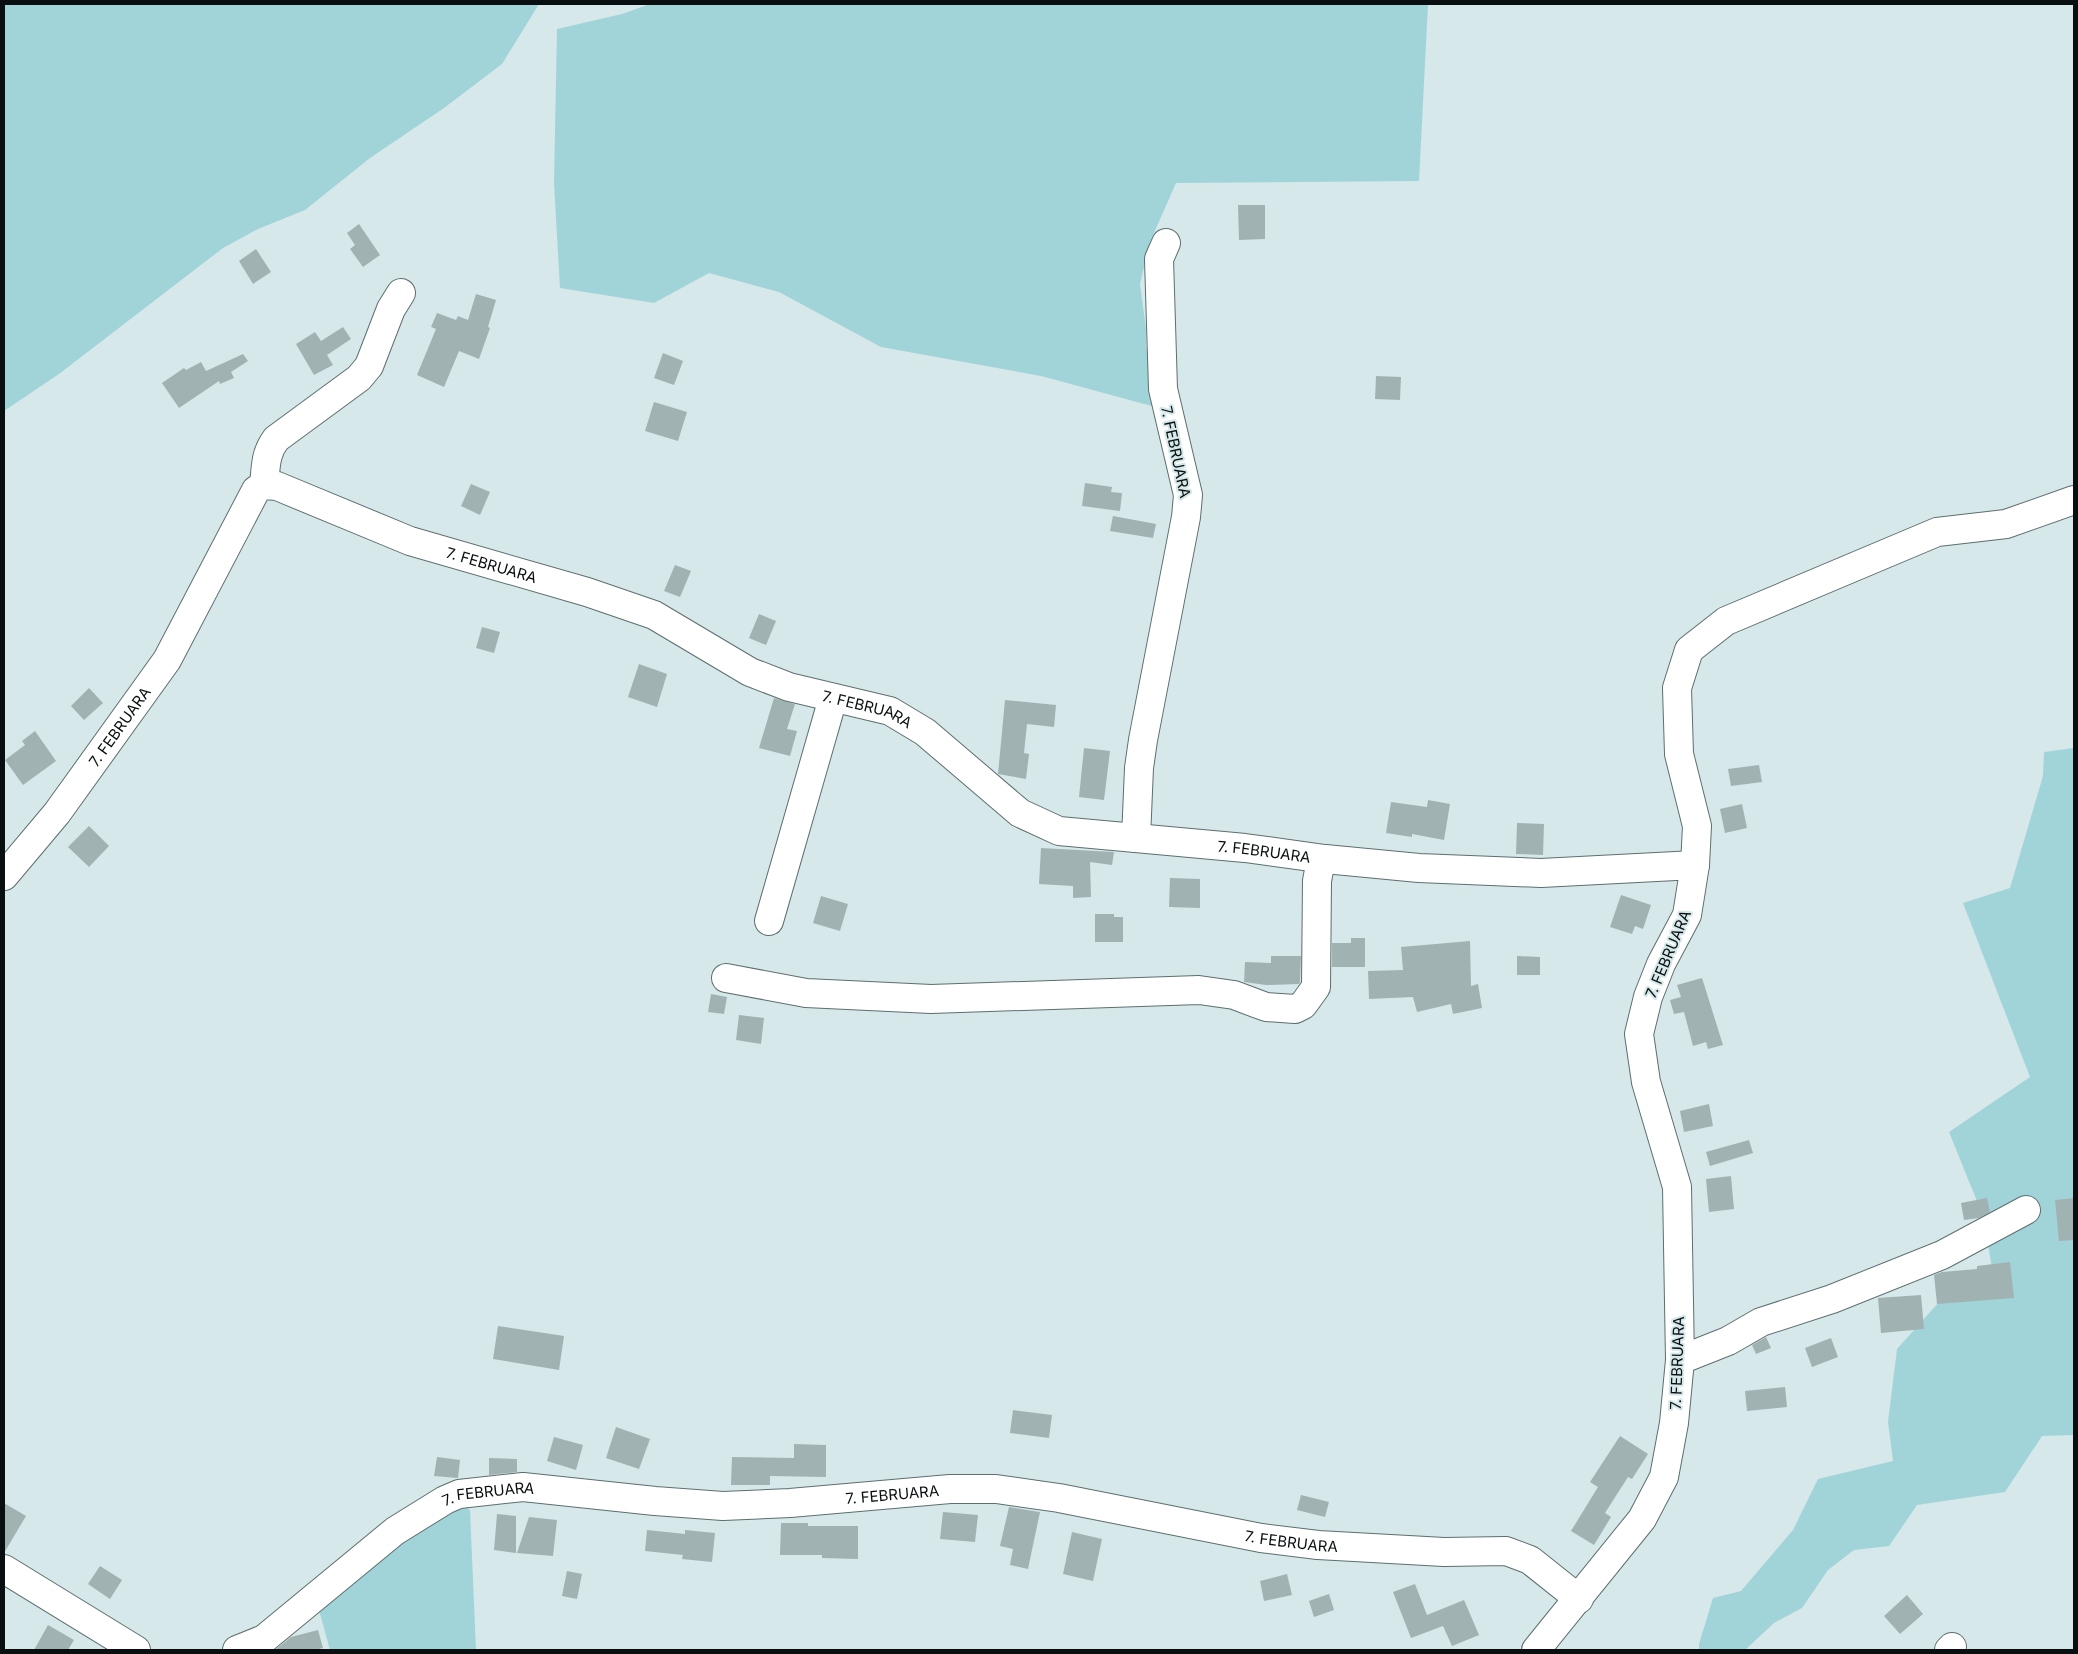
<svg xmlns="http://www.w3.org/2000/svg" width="2078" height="1654" viewBox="0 0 2078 1654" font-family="Inter,sans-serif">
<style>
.green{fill:#a1d4d9}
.building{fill:#a1b2b3}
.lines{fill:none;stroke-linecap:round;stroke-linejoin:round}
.minor-casing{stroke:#5e6e6f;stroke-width:30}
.minor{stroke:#fff;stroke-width:28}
.labels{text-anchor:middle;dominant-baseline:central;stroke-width:4;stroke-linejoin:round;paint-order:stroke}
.street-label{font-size:15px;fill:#090f10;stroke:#d6e8ea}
</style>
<rect width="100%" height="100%" fill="#d6e8ea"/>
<!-- green -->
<g class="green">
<polygon points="4,4 539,4 502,64 444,108 370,158 305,210 258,229 223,248 59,374 4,411"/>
<polygon points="650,4 1428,4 1419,181 1176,183 1150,242 1140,284 1146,329 1146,347 1159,408 1041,376 881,347 779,292 709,273 654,303 560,288 554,183 557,29 622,14"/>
<polygon points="2074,748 2074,1435 2042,1436 2005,1492 1917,1505 1889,1546 1854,1550 1828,1570 1802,1608 1774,1623 1745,1650 1699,1650 1699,1644 1713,1598 1741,1591 1793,1530 1818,1479 1893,1461 1888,1422 1897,1349 1956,1283 1992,1268 1983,1216 1949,1132 2030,1077 1963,903 2010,888 2043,776 2044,752"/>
<polygon points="458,1506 465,1506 470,1510 476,1650 330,1650 319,1610 415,1532"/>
</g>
<!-- building -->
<g class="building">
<polygon points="1238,205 1265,205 1265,239 1239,240"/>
<polygon points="359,224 380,255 363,267 350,249 355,245 347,233"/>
<polygon points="256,249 271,272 253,284 239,261"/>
<polygon points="476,294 496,300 488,327 490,328 479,359 459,351 444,387 417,375 436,329 431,327 437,313 456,320 458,316 468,320"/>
<polygon points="343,327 351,339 327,355 333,365 314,375 296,344 315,332 321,341"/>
<polygon points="663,353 683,361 674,385 654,378"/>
<polygon points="243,354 248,361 231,372 234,378 220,384 219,381 179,408 162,383 184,368 186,370 201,362 206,371"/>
<polygon points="1376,376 1401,377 1400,400 1375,399"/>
<polygon points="654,402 687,412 678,441 645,431"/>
<polygon points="1085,483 1112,487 1111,492 1122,493 1120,511 1082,506"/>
<polygon points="471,484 490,492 480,515 461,506"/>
<polygon points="1113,516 1156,524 1153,538 1110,531"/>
<polygon points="675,565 691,571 680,597 664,591"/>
<polygon points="759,614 776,621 766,645 749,638"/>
<polygon points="482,627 500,632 494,653 476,648"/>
<polygon points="639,664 667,674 657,707 628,697"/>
<polygon points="89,688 103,703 84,720 71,706"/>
<polygon points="774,698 795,704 787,729 797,731 790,756 759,748"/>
<polygon points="1005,700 1056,705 1054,727 1027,724 1024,753 1029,754 1026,779 998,774"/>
<polygon points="35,731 56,761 23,785 5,760 25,745 22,741"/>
<polygon points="1084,748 1110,751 1104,800 1079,797"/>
<polygon points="1759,765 1762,782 1731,786 1728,769"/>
<polygon points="1428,800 1450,804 1444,840 1412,834 1412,837 1386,833 1391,802 1427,807"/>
<polygon points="1742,804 1747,828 1725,833 1720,809"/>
<polygon points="1517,823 1544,824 1543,855 1516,854"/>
<polygon points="89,826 109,846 89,867 68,847"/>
<polygon points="1041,848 1114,852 1112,865 1090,862 1091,897 1073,898 1073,886 1039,884"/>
<polygon points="1170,878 1200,879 1200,908 1169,907"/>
<polygon points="1621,895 1651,905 1643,929 1635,926 1632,934 1610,927"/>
<polygon points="821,896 848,904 840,931 813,923"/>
<polygon points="1095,914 1114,914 1114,917 1123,917 1123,942 1095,942"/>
<polygon points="1351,938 1365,938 1365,967 1332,967 1332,943 1351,943"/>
<polygon points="1470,941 1471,986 1478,984 1482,1008 1453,1014 1451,1004 1417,1012 1413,997 1369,999 1368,971 1403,970 1401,947"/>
<polygon points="1271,956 1301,956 1300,982 1299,984 1266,985 1244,982 1245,962 1271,963"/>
<polygon points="1517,956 1540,957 1540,975 1517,975"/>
<polygon points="1702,978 1723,1045 1708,1049 1706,1042 1693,1046 1684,1012 1674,1014 1670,1000 1681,997 1677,985"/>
<polygon points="711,994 727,997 724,1014 708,1012"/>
<polygon points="739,1015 764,1018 761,1044 736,1040"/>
<polygon points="1709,1104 1713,1126 1684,1132 1680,1111"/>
<polygon points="1749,1140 1753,1153 1710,1166 1706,1152"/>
<polygon points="1731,1176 1734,1209 1709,1212 1706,1179"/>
<polygon points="1987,1198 1990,1212 1979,1218 1964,1220 1961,1203"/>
<polygon points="2074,1198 2074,1240 2059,1241 2055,1200"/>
<polygon points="2010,1262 2014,1298 1937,1304 1934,1275 1942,1272 1977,1269 1977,1266"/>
<polygon points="1921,1295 1924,1329 1881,1333 1878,1298"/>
<polygon points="498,1326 564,1336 559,1370 493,1359"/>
<polygon points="1766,1337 1771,1348 1756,1354 1752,1345"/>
<polygon points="1831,1338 1838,1357 1812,1367 1805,1348"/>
<polygon points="1785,1387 1787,1407 1747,1411 1745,1391"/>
<polygon points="1013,1410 1052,1415 1049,1438 1010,1433"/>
<polygon points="616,1427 650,1439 639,1469 606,1458"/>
<polygon points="1620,1436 1648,1454 1632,1479 1628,1477 1605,1513 1611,1517 1594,1545 1571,1531 1598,1487 1590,1482"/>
<polygon points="554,1437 583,1445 576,1470 547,1461"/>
<polygon points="794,1444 826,1445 826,1477 770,1476 770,1485 731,1485 732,1457 794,1458"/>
<polygon points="437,1457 460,1460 458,1478 434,1476"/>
<polygon points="489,1458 517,1459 517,1472 489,1475"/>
<polygon points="1301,1495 1329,1502 1325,1517 1297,1510"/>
<polygon points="4,1503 26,1516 4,1553"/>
<polygon points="1009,1507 1040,1512 1028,1569 1010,1565 1013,1549 1000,1546"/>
<polygon points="943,1512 978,1515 975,1542 940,1539"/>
<polygon points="497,1514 516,1516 516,1553 494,1550"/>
<polygon points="529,1517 557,1520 553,1556 517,1553"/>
<polygon points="781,1523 808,1523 808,1526 858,1526 858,1559 822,1558 822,1555 780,1555"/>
<polygon points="647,1530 685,1534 685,1530 715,1533 712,1562 682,1559 683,1555 645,1551"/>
<polygon points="1072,1532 1102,1539 1093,1581 1063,1574"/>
<polygon points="100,1566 122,1580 110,1599 88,1584"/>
<polygon points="567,1571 582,1574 577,1599 562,1596"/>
<polygon points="1287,1574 1292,1595 1264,1601 1260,1581"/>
<polygon points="1415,1584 1427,1615 1464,1600 1479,1635 1452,1646 1443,1626 1411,1638 1393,1592"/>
<polygon points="1329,1594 1334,1610 1314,1617 1309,1601"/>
<polygon points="1907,1595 1923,1614 1900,1634 1884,1616"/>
<polygon points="48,1625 74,1640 68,1650 34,1650"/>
<polygon points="318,1630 323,1648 314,1650 275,1650 291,1637"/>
</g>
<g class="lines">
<defs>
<g id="minor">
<path d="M 264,485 C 266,466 265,454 276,439 L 359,378 L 369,366 L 391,309 L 401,293"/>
<polyline points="1136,838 1139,768 1143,740 1186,517 1188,495 1163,389 1159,259 1166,243"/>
<polyline points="1695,865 1697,826 1679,754 1677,688 1689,650 1726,621 1937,532 2006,524 2074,500"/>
<path id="s1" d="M 4,876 L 57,813 L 167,660 L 256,490 L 264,485 L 277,486 L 410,541 L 587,592 L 654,615 L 750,672 L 789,687 L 890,711 L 925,732 L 1020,813 L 1059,831 L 1245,848 L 1325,859 L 1419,868 L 1541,873 L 1695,865 L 1687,915 L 1661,964 L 1648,997 L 1639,1034 L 1646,1082 L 1677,1187 L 1680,1360 L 1674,1423 L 1664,1477 L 1642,1519 L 1536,1650"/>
<polyline points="769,921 833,698"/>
<polyline points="726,978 806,993 931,999 1199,990 1234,995 1266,1007 1295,1009 1303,1005 1316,987 1317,881 1319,870 1325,859"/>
<polyline points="1680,1360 1728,1341 1761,1322 1832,1299 1942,1255 2026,1210"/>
<polyline points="4,1569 136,1650"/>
<path id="s2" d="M 237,1650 L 264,1639 L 395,1531 L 445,1500 L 459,1494 L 523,1487 L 655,1501 L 723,1506 L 790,1503 L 950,1489 L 996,1489 L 1059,1498 L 1261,1538 L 1318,1545 L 1444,1552 L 1506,1551 L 1530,1560 L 1579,1599"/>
<polyline points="1949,1650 1952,1647"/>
</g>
</defs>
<!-- minor casing -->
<use href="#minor" class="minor-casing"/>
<!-- minor -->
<use href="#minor" class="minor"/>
</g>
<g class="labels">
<!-- street labels -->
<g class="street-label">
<text transform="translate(1176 452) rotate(78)">7. FEBRUARA</text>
<text stroke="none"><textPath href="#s1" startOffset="714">7. FEBRUARA</textPath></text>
<text stroke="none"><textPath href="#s1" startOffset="1119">7. FEBRUARA</textPath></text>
<text stroke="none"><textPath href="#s1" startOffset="189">7. FEBRUARA</textPath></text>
<text stroke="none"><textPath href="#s1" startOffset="1556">7. FEBRUARA</textPath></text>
<text transform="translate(1668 954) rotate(-67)">7. FEBRUARA</text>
<text transform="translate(1677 1363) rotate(-88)">7. FEBRUARA</text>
<text stroke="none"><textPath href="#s2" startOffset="708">7. FEBRUARA</textPath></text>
<text stroke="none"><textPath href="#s2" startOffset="302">7. FEBRUARA</textPath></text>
<text stroke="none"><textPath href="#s2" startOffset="1112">7. FEBRUARA</textPath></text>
</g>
</g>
<!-- border -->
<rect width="2078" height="1654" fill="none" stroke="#090f10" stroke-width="10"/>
</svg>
